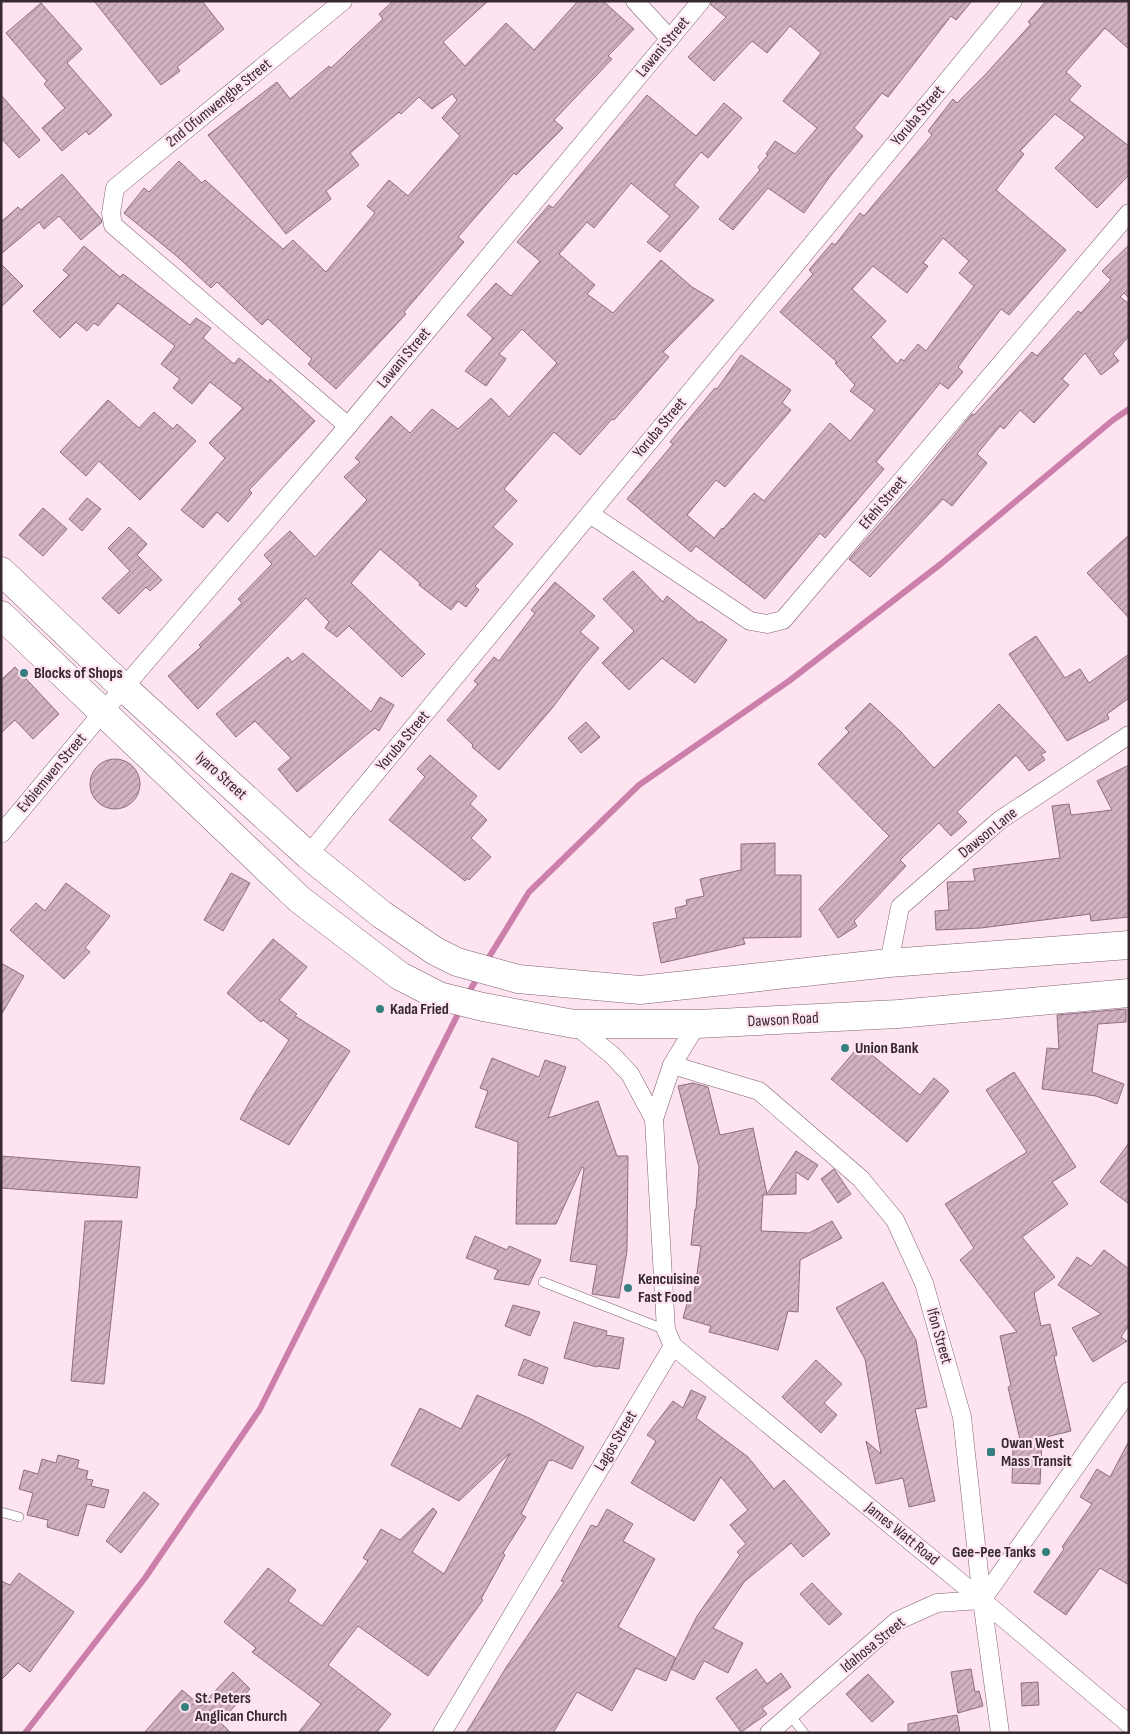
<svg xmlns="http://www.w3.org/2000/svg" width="1130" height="1734" viewBox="0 0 1130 1734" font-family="'Sofia Sans Condensed',sans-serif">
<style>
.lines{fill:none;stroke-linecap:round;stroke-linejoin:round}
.stream{stroke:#cc7fab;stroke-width:6}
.building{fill:url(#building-hatch);stroke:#8d6f7f;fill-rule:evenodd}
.service-casing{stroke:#7e6171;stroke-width:10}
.minor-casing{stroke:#7e6171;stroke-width:19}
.trunk-casing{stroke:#7e6171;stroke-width:29}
.service{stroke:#fff;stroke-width:9}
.minor{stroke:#fff;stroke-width:18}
.trunk{stroke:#fff;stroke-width:28}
.poi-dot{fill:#367f7f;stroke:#fee3f1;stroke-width:2}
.labels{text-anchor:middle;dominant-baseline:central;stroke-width:4.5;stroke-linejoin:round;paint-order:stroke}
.street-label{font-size:16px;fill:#362930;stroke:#fee3f1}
.poi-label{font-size:16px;font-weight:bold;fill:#362930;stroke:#fee3f1;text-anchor:start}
</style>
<defs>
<pattern id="building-hatch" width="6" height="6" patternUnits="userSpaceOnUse" patternTransform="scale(1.25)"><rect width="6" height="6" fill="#d2b1c2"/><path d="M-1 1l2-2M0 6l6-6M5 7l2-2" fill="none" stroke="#ab909e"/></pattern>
</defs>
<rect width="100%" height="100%" fill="#fee3f1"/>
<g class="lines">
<!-- stream -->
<g class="stream">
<polyline points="486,962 529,892 639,785 789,681 942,563 1113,420 1129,409"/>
<polyline points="466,997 479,975"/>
<polyline points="25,1733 145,1578 260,1409 461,1008"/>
</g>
</g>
<!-- building -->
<g class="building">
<polygon points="94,1 202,1 224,29 177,67 180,71 161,85"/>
<polygon points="393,1 488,1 443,42 465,66 506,23 534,50 578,1 603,1 634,29 608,56 612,59 554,120 563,128 516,175 514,173 458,237 464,242 404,312 406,314 336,389 308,364 312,359 268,319 262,325 217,282 211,288 179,258 124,213 144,188 149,192 179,161 202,183 205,180 283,249 293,240 326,272 375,213 367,206 389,180 408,196 460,136 442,118 457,100 452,94 432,109 419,97 401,114 399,112 350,153 359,165 326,191 331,199 286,234 208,135 277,82 290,99 329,66 331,68 383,19 379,14"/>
<polygon points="711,1 972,1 956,20 951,16 888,97 882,93 854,128 863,136 831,175 804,213 768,188 733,230 719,219 760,170 758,167 768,155 766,154 775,141 795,154 817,128 783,101 821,53 790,26 767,53 752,41 714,81 688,57 726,17 711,5"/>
<path d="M 1046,1 L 1129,1 L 1129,49 L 1105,28 L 1066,72 L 1081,86 L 1069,100 L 1129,146 L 1129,175 L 1097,208 L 1055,168 L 1085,137 L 1055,114 L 1020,151 L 1024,154 L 996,190 L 1066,250 L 1009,315 L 1001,309 L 958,367 L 963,372 L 948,389 L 940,383 L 876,462 L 884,469 L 825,538 L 820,533 L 765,599 L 696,546 L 691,552 L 627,499 L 673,444 L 670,442 L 684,425 L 715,388 L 717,389 L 741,355 L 791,390 L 782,403 L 791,410 L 725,487 L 716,480 L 687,515 L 714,538 L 722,528 L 723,529 L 754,493 L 764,501 L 830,423 L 850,441 L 875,410 L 850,391 L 855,385 L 835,363 L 837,362 L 780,312 L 813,274 L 809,270 L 832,243 L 835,245 L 860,213 L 864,216 L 932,135 L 928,131 L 953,99 L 957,103 L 985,75 L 1031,24 L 1028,22 ZM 943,238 L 969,261 L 959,273 L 974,286 L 926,351 L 918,344 L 904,361 L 901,359 L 897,364 L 871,337 L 886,321 L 852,289 L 873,266 L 907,293 L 928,266 L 923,263 Z"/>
<polygon points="41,3 82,49 67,63 112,115 89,135 86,131 62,151 42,128 65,108 44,84 47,81 6,33"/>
<polygon points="1,95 40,140 19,158 1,138"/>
<polygon points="647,95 696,136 724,103 742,118 708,158 701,152 674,185 699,207 660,252 647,242 670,216 631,183 594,228 587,222 559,254 595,285 587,294 613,313 661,260 692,287 714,300 663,352 669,357 614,420 612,419 580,455 554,432 504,489 517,501 493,527 513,544 475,586 479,590 466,607 458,601 451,610 419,585 420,583 380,549 351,583 425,654 402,677 349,626 337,637 325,628 329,622 306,598 198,709 168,676 201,647 199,645 242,603 238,599 272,564 264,555 290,531 315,557 367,500 344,477 360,462 355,458 391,416 410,433 432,409 458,429 491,398 509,417 557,363 522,329 499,354 506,359 486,386 465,371 493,338 467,315 496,283 511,296 540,261 517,242 549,205 553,208"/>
<polygon points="62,174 101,219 102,222 81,240 59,216 44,229 39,222 1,254 1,222 18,207 21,210"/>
<polygon points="1129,245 1129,298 1124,293 1120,297 1129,304 1129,336 1113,354 1119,361 1101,375 1085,353 1062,379 1069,385 1034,423 1020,410 1004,429 1000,426 977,454 987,463 952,506 943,499 870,577 849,559 919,479 972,414 974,415 1032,352 1037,356 1078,311 1081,313 1111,280 1102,271"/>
<polygon points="84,246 120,277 123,274 190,325 196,318 211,328 203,338 234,364 239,358 268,382 270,379 315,421 249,490 252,493 228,522 217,512 203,528 181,510 225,458 209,443 243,408 210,382 192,404 173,388 180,379 161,364 175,346 118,303 98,326 94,323 87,331 76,322 60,338 33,311 69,275 63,270"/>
<polygon points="1,264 23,286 1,307"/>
<polygon points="108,400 139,428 154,412 173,429 177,424 196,441 140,500 99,461 86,476 60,452"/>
<polygon points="87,498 101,509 82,531 69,519"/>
<polygon points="43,508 67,529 43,556 19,535"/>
<polygon points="129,527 147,544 137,555 162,580 150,591 146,587 119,614 102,598 130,571 108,548"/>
<polygon points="1129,535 1129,618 1087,573"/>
<polygon points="633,571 663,602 667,596 700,623 701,621 727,640 695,683 662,658 629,690 602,663 634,631 603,599"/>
<polygon points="555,582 595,616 580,632 599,648 582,668 553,707 499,770 472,747 473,745 447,720 478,684 474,681 494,657 499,661 535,613 531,610"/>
<polygon points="1036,636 1065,678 1080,669 1089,683 1129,654 1129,698 1107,714 1109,719 1067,741 1009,654"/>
<polygon points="303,653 371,712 380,697 394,705 379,731 375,728 297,792 278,769 291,758 255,721 236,737 216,714 288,657 292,662"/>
<polygon points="15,667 59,714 33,739 15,720 1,733 1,680"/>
<polygon points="870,703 900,731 934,768 999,704 1046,752 1041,754 1045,760 1029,771 1016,755 957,812 967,822 951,836 939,823 900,860 906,866 854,921 857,926 838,938 819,909 889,836 818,764 849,732 845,728"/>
<polygon points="586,722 600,737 581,753 568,738"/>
<polygon points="430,755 477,796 470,804 487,820 471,838 491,857 469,880 467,878 465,881 389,820 425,777 417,769"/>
<circle cx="115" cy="784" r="25"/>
<polygon points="1129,765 1129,917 1091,921 1090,914 981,928 936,930 935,911 949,910 947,882 975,881 973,869 1060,858 1052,806 1069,804 1071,815 1112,810 1097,781"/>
<polygon points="775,843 775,875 801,875 801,937 743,938 745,944 661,963 653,923 677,918 675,908 687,905 686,900 704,896 700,879 741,870 741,844"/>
<polygon points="231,873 250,883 223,931 204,920"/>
<polygon points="66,883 110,916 85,948 90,952 64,979 10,930 36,903 45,911"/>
<polygon points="273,939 307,967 279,1000 297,1014 295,1016 350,1051 289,1145 240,1119 254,1094 289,1040 263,1020 261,1022 227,993"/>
<polygon points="1,963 24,976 1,1015"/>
<polygon points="1126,1009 1126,1022 1098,1024 1092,1072 1124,1084 1117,1104 1096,1096 1042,1089 1047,1048 1059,1049 1057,1015"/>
<polygon points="860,1045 920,1095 934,1078 949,1091 907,1142 831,1079"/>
<polygon points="492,1058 539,1077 545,1060 566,1067 548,1118 598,1101 617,1156 628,1156 627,1251 619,1298 592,1294 597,1265 570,1261 584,1168 582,1167 556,1224 516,1224 518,1142 475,1127 488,1091 480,1088"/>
<polygon points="1014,1072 1076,1167 1052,1182 1068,1204 1022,1237 1055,1277 1034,1293 1041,1326 1050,1324 1057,1355 1054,1356 1071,1431 1042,1438 1040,1484 1012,1483 1013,1443 1021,1444 1008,1387 1011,1386 1000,1336 1017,1332 960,1260 974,1248 945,1204 1027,1152 986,1090"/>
<polygon points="693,1083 708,1087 720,1135 753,1128 767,1194 796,1151 818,1165 808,1180 796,1172 796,1194 763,1195 761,1231 809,1233 832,1221 842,1238 800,1260 798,1312 788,1311 778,1350 709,1332 711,1326 683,1318 690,1293 694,1294 701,1246 691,1245 695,1209 696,1209 699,1167 678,1086"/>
<polygon points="1129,1143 1129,1204 1100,1182"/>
<polygon points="1,1156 140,1167 137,1198 1,1188"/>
<polygon points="834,1169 851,1194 838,1203 821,1179"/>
<polygon points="85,1221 122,1221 104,1384 71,1381"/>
<polygon points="475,1236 507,1250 509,1246 541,1260 529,1285 494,1279 498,1270 466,1258"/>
<polygon points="1104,1250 1129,1269 1129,1325 1121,1337 1127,1341 1093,1362 1072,1328 1101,1314 1058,1285 1077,1257 1091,1266"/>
<polygon points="883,1282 916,1340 927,1407 915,1409 935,1501 909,1507 903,1478 876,1484 866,1441 881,1454 865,1359 836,1308"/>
<polygon points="513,1305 540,1312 530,1336 505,1326"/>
<polygon points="574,1322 607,1331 606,1335 624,1338 619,1369 598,1366 597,1367 564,1358"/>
<polygon points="524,1359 548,1368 543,1384 518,1375"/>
<polygon points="816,1360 842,1384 824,1403 837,1415 821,1433 782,1397"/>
<polygon points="691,1390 706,1397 696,1418 748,1457 774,1489 784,1480 830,1534 803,1557 791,1543 744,1582 713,1628 743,1643 728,1673 704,1661 694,1680 671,1669 666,1681 636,1668 612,1711 577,1692 553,1733 466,1733 507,1666 564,1582 561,1581 591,1525 597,1527 607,1509 633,1524 623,1541 655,1559 618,1627 676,1658 671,1668 697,1616 740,1555 737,1552 746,1544 730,1525 748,1510 721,1477 694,1521 631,1483 656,1441 647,1435 673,1401 683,1408"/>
<polygon points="477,1395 529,1418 584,1447 572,1469 552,1460 551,1461 549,1460 521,1514 526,1517 503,1553 505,1555 481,1599 483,1600 428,1676 358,1626 328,1665 391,1714 376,1733 298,1733 321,1704 252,1652 256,1648 224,1622 268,1568 296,1590 288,1601 322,1626 368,1561 363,1558 381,1529 400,1540 433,1508 437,1512 412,1552 444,1574 510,1453 459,1501 391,1465 420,1408 461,1429"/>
<polygon points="1129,1441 1129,1585 1100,1568 1066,1615 1034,1592 1064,1549 1062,1547 1092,1504 1080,1497 1097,1469 1110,1477"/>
<polygon points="58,1455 79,1460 77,1468 88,1471 86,1479 93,1480 91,1486 109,1490 104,1508 87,1504 78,1536 47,1527 48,1520 27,1515 33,1493 19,1489 24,1470 38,1474 42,1459 56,1463"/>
<polygon points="144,1492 159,1504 121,1553 106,1541"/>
<polygon points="19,1573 74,1612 30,1672 18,1663 1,1680 1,1581 10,1585"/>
<polygon points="812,1583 842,1614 829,1625 800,1594"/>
<polygon points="756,1669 767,1684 781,1673 791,1687 762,1708 767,1714 741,1732 716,1698"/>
<polygon points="971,1669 975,1692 979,1691 983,1706 958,1713 951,1672"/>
<polygon points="233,1672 250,1689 220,1722 231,1733 144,1733 182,1690 201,1706"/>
<polygon points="868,1674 894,1702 872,1722 846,1694"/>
<polygon points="1038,1682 1039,1705 1022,1706 1021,1683"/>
<polygon points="957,1715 960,1733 908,1733 908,1724"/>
</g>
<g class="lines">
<defs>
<g id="service">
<polyline points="543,1282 666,1330"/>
<polyline points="1,1512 19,1517"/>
<polyline points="790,1715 804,1733"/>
</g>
<g id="minor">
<polyline points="343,1 115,188 111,213 113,225 348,426"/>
<polyline points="635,1 670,39"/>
<polyline points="590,514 750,621 767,624 783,620 1129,213"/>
<polyline points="1,834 103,712 348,426 701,1"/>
<polyline points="308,855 1013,1"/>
<polyline points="889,963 900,907 1000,820 1129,735"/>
<polyline points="574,1024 612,1055 630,1074 654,1119"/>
<polyline points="672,1065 759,1091 860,1178 895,1220 924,1283 962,1417 982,1600 1000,1733"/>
<polyline points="673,1346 982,1600 1129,1724"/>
<polyline points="442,1733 673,1346 666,1330 654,1119 672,1065 697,1024"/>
<polyline points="769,1733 897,1621 937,1603 982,1600 1129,1391"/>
</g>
<g id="trunk">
<polyline points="1,571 124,688 308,855 381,914 435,951 457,962 518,979 640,990 889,963 1129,945"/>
<polyline points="1,615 299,899 400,976 439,996 483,1007 574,1024 697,1024 898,1014 1129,993"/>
</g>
</defs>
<!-- service casing -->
<use href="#service" class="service-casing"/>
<!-- minor casing -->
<use href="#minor" class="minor-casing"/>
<!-- trunk casing -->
<use href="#trunk" class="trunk-casing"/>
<!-- service -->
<use href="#service" class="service"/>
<!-- minor -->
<use href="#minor" class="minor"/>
<!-- trunk -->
<use href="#trunk" class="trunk"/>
</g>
<!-- markers -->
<g class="poi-dot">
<circle cx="24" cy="673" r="5"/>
<circle cx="380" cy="1009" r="5"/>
<circle cx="845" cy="1048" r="5"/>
<circle cx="628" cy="1288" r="5"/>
<rect x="986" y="1447" width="10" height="10" rx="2.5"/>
<circle cx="1046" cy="1552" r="5"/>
<circle cx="185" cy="1707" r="5"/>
</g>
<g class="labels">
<!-- street labels -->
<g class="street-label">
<text transform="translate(663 47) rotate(-50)">Lawani Street</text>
<text transform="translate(219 103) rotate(-39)">2nd Ofumwengbe Street</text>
<text transform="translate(918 116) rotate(-50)">Yoruba Street</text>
<text transform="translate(404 358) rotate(-50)">Lawani Street</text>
<text transform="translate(660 428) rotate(-50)">Yoruba Street</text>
<text transform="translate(883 503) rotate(-50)">Efehi Street</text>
<text transform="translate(403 741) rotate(-50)">Yoruba Street</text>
<text transform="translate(52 773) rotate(-50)">Evbiemwen Street</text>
<text transform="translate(221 776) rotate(42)">Iyaro Street</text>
<text transform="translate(988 833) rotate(-39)">Dawson Lane</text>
<text transform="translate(783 1020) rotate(-3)">Dawson Road</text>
<text transform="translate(939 1336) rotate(74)">Ifon Street</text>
<text transform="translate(616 1441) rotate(-59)">Lagos Street</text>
<text transform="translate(902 1534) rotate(39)">James Watt Road</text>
<text transform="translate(873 1645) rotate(-39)">Idahosa Street</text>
</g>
<!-- poi labels -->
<g class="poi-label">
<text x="34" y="673">Blocks of Shops</text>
<text x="390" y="1009">Kada Fried</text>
<text x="855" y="1048">Union Bank</text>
<text x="638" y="1279">Kencuisine<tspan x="638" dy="18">Fast Food</tspan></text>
<text x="1001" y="1443">Owan West<tspan x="1001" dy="18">Mass Transit</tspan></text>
<text x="1036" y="1552" text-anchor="end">Gee-Pee Tanks</text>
<text x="195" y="1698">St. Peters<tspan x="195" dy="18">Anglican Church</tspan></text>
</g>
</g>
<!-- border -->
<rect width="1130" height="1734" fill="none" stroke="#362930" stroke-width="5"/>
</svg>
